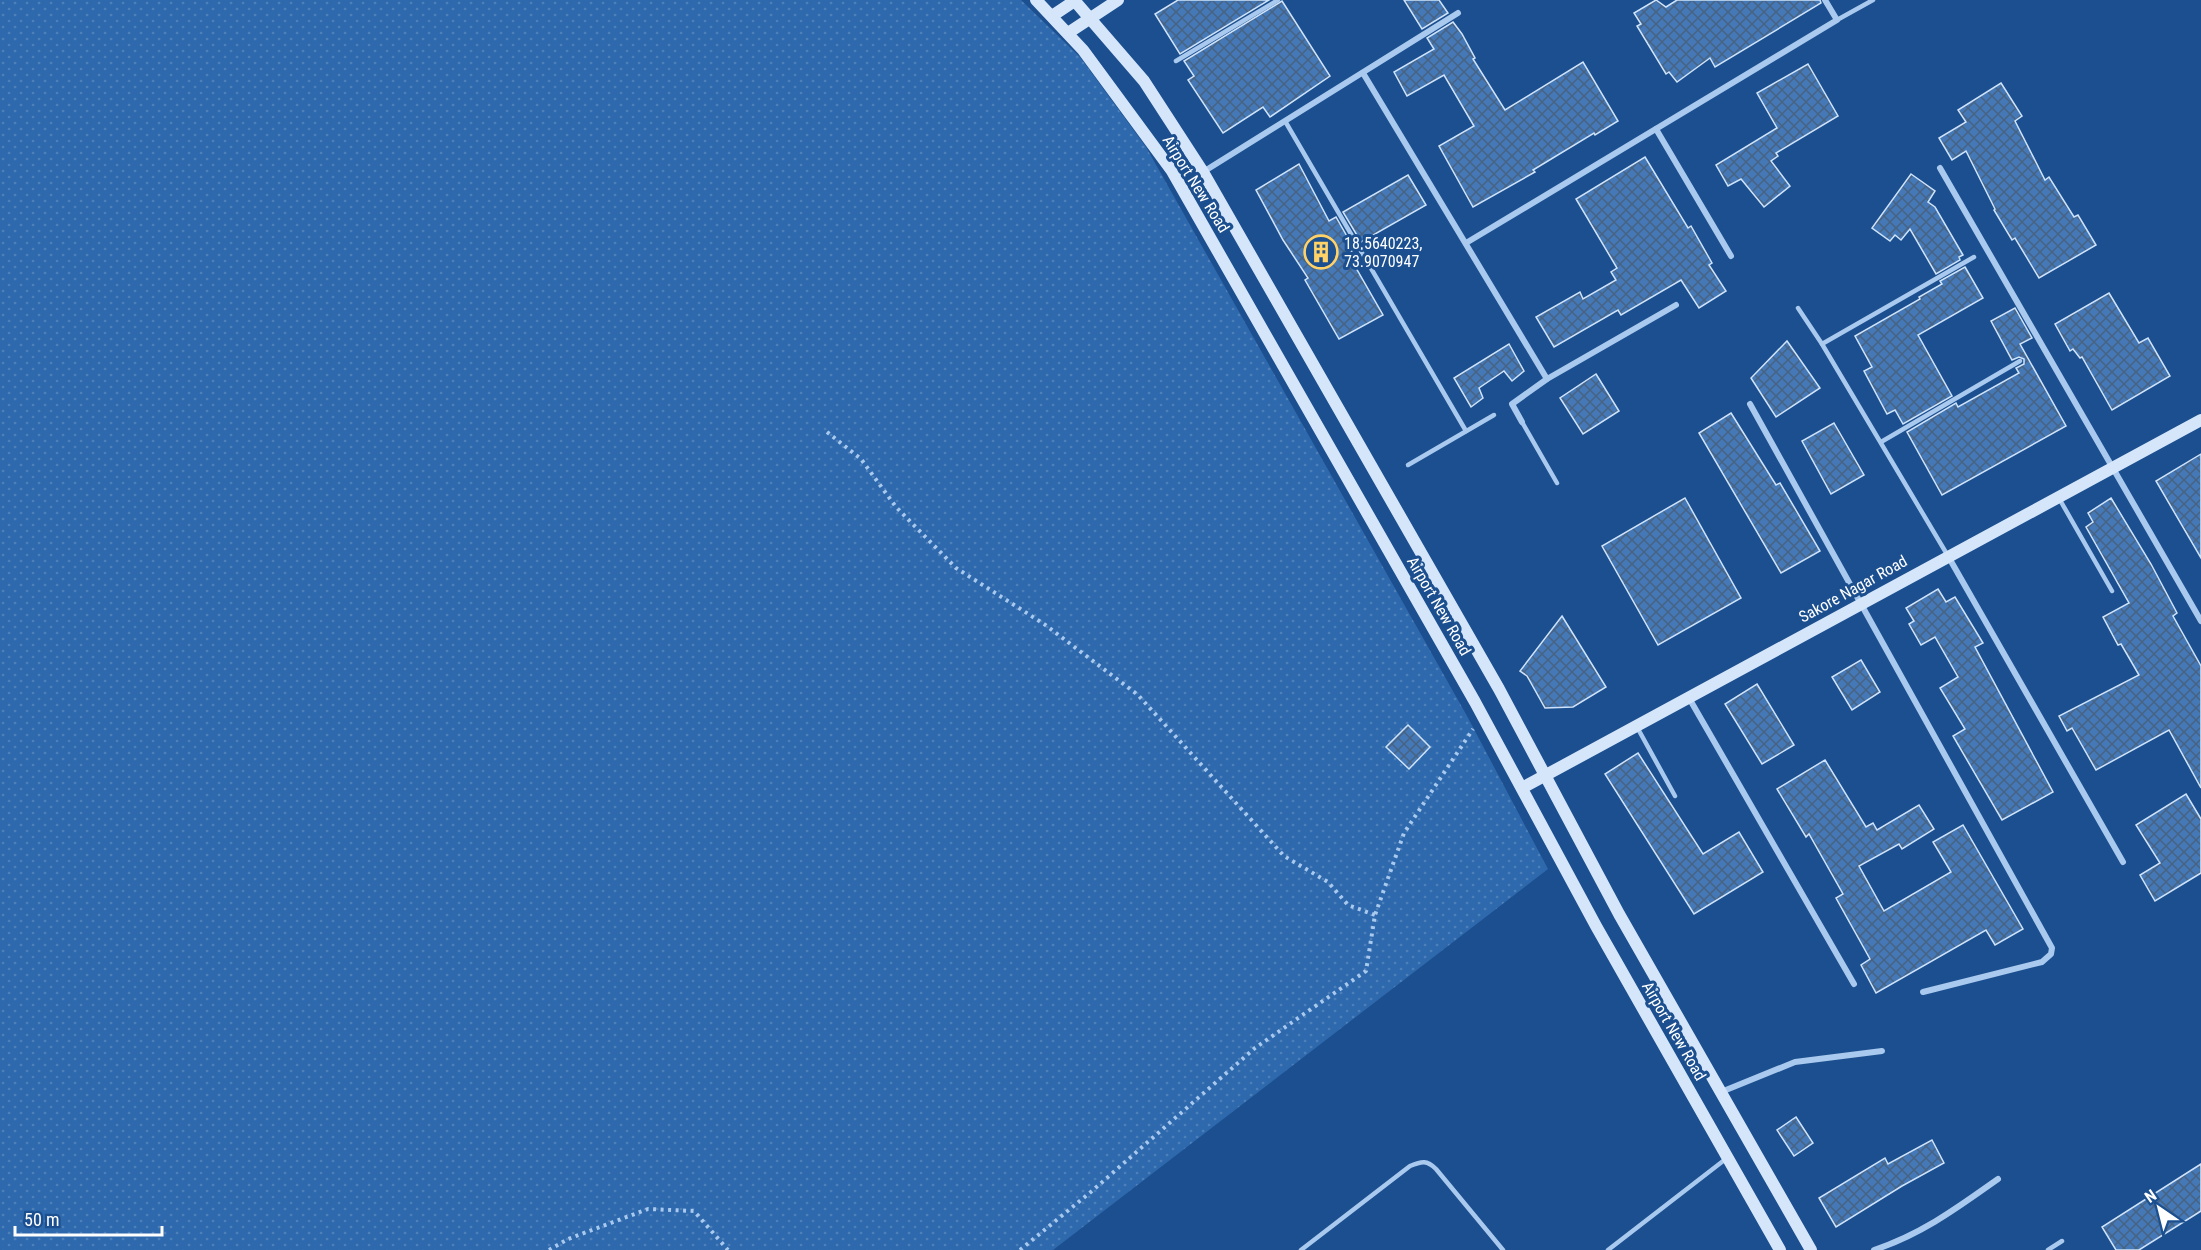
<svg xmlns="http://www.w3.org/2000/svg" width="2201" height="1250" viewBox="0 0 2201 1250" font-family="'Roboto Condensed',sans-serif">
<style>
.grass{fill:url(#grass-dots)}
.building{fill:url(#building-cross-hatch);stroke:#cfe3fa;stroke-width:1.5}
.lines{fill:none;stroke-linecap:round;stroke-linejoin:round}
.path{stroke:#a9c9ee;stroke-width:4;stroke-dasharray:3 4.5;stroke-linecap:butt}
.lane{stroke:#a9c9ee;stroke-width:4.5}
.street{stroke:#a9c9ee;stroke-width:6}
.secondary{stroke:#d6e6fa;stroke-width:12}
.labels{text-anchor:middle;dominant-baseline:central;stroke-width:6;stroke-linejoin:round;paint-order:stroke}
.street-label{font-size:16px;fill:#fff;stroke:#1b4f8f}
.poi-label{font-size:16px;fill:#fff;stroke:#1b4f8f;text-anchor:start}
</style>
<defs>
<pattern id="grass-dots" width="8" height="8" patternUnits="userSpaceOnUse" patternTransform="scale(1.5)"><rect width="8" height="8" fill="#2e69ad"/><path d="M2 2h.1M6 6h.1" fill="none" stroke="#4d80b9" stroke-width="1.8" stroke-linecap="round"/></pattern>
<pattern id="building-cross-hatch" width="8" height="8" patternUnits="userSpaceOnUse" patternTransform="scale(1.5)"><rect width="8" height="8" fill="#4478b7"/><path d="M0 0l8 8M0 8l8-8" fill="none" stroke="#486282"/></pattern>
</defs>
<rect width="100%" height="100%" fill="#1b4f8f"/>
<!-- grass -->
<polygon class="grass" points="0,0 1021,0 1080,57 1146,147 1467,716 1548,869 1053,1250 0,1250"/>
<!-- building -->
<g class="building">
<polygon points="1178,0 1269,0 1180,54 1155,14"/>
<polygon points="1404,0 1439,0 1448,13 1422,29"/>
<polygon points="1656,0 1666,7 1677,0 1820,0 1821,3 1715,67 1710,58 1677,82 1669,72 1666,74 1637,26 1641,24 1634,13"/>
<polygon points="1282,1 1330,76 1270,117 1263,107 1223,133 1188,80 1194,76 1184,61"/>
<polygon points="1453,22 1462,34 1475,58 1473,59 1505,110 1583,62 1618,121 1595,135 1594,133 1533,170 1535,172 1473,207 1439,146 1474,126 1444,75 1407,96 1394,72 1434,49 1427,38"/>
<polygon points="1808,64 1838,116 1776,153 1778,156 1771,161 1790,186 1764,207 1741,179 1728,186 1716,165 1777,128 1757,93"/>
<polygon points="2001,83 2022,116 2015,121 2045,180 2049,177 2074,217 2078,215 2096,245 2039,278 2015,238 2012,240 1994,210 1995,209 1966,151 1952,160 1939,138 1966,122 1958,110"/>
<polygon points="1645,157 1688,228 1691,226 1712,263 1709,265 1726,291 1699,308 1681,280 1621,315 1618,310 1554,347 1536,317 1580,292 1583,299 1616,280 1611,272 1617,268 1576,199"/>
<polygon points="1299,164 1329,221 1336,217 1353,247 1351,248 1352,251 1348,254 1383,315 1339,339 1305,280 1308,278 1283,240 1256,190"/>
<polygon points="1911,174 1935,191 1928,202 1935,207 1963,255 1959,257 1960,260 1936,274 1910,229 1901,240 1895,235 1890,241 1872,228"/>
<polygon points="1408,175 1426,205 1361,242 1343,212"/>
<polygon points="1965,267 1983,298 1918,335 1952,396 1903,424 1895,410 1887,414 1864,371 1872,367 1855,336 1920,299 1919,297 1942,284 1940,281"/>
<polygon points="2109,293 2139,343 2148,338 2170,376 2112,410 2082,357 2080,358 2073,349 2070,351 2055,324"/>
<polygon points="2015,308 2032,338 2020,344 2066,426 1942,495 1907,432 1956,403 1958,407 2019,373 2016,368 2024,364 2024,359 2019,357 2012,360 1991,321"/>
<polygon points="1787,341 1820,388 1776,417 1751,378"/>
<polygon points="1509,344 1524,371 1512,381 1504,371 1479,388 1483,398 1471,407 1454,378"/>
<polygon points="1596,374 1619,411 1583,434 1560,398"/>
<polygon points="1731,413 1776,485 1780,483 1820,551 1781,573 1699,433"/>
<polygon points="1834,423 1864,475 1831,494 1802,441"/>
<polygon points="2201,454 2201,558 2156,481"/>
<polygon points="1685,498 1741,598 1658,645 1602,546"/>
<polygon points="2111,498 2151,564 2177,613 2173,616 2201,666 2201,788 2169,730 2096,770 2072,728 2067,731 2059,716 2139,675 2121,644 2118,645 2103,617 2129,603 2086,527 2093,522 2088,513"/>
<polygon points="1938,589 1946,602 1955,597 1983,643 1975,647 2053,792 2002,820 1953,736 1965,729 1940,688 1958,677 1935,637 1921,645 1909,624 1914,621 1906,608"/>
<polygon points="1562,616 1606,687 1573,707 1545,708 1527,676 1520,671"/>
<polygon points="1861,660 1880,692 1852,710 1832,677"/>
<polygon points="1757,684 1794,745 1762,764 1725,704"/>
<polygon points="1408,725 1430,747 1409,769 1386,747"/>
<polygon points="1638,753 1703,854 1739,832 1763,872 1694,914 1605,774"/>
<polygon points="1825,760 1866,827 1873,823 1877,830 1919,805 1934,829 1902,849 1899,844 1859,866 1884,911 1951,872 1933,842 1963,825 2023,929 1995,945 1986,930 1876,993 1861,965 1870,959 1836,898 1843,894 1809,834 1806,837 1777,789"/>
<polygon points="2186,794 2201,819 2201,873 2155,901 2140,875 2160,863 2136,825"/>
<polygon points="1796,1117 1813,1143 1794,1156 1777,1130"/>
<polygon points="1932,1140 1944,1163 1902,1186 1836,1227 1819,1198 1885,1158 1888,1164"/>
<polygon points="2201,1164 2201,1211 2139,1250 2116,1250 2102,1227"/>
</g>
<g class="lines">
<!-- path -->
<g class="path">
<polyline points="827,432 861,459 896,507 956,568 1044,624 1138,695 1284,856 1328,882 1348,905 1375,915"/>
<polyline points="549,1250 568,1239 648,1209 694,1211 728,1250"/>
<polyline points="1020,1250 1092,1191 1255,1048 1366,971 1375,915 1404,833 1473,729"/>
</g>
<!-- lane -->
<g class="lane">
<polyline points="1837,20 1873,0"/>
<polyline points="1176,61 1278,0"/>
<polyline points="1285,121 1466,431"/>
<polyline points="1798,308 1822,344 1948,556"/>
<polyline points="1822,344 1974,257"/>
<polyline points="1522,422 1557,483"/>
<polyline points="1881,442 2020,361"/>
<polyline points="1408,465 1494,415"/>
<polyline points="2060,500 2112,591"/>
<polyline points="1637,727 1675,796"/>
<path d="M 1301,1250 L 1410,1166 C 1422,1161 1427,1160 1436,1169 L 1503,1250"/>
<polyline points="1608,1250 1727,1158"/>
<polyline points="2048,1250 2062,1241"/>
</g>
<!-- street -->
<g class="street">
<polyline points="1363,73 1547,379"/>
<polyline points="1656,129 1731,256"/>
<polyline points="1940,168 2201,621"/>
<polyline points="1203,172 1458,13"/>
<polyline points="1466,243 1837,20 1825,0"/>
<polyline points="1750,404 2052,948 2051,954 2042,962 1923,992"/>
<polyline points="1522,422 1512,404 1547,379 1676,305"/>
<polyline points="1948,556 2123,862"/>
<polyline points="1689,698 1854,984"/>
<polyline points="1721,1092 1795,1062 1882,1051"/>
<path d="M 1874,1250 C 1922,1234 1957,1208 1998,1179"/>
</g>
<!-- secondary -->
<g class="secondary">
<polyline points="1036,0 1083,50 1172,171 1475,702 1596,926 1780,1250"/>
<polyline points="1074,0 1144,81 1203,172 1499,689 1619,914 1811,1250"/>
<polyline points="1052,16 1076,0"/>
<polyline points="1068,33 1118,0"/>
<polyline points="1522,788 2201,420"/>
</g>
</g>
<!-- icons -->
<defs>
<symbol id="building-ring" viewBox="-11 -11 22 22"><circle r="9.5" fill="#1b4f8f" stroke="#ffd166" stroke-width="1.5"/><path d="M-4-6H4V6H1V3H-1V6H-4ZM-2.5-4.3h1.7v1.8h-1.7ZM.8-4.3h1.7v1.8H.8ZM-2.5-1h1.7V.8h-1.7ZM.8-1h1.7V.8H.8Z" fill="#ffd166"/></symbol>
</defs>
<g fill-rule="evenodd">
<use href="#building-ring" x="1302" y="233" width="38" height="38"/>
</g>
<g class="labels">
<!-- street labels -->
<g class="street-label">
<text transform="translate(1196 184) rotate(58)">Airport New Road</text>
<text transform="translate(1853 589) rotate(-29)">Sakore Nagar Road</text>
<text transform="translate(1439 606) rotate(60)">Airport New Road</text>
<text transform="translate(1674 1031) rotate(60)">Airport New Road</text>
</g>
<!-- poi labels -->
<g class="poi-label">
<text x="1344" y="243">18.5640223,<tspan x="1344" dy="18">73.9070947</tspan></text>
</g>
</g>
<!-- north arrow -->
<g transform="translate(2159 1208) rotate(325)" stroke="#1b4f8f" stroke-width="4.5" paint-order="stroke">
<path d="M0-4.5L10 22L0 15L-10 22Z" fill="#ffffff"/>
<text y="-9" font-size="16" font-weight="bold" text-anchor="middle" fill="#ffffff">N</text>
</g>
<!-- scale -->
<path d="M15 1226v9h147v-9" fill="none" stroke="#ffffff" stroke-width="3"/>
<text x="24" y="1226" font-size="18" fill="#ffffff" stroke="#1b4f8f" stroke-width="4.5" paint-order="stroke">50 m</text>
</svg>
